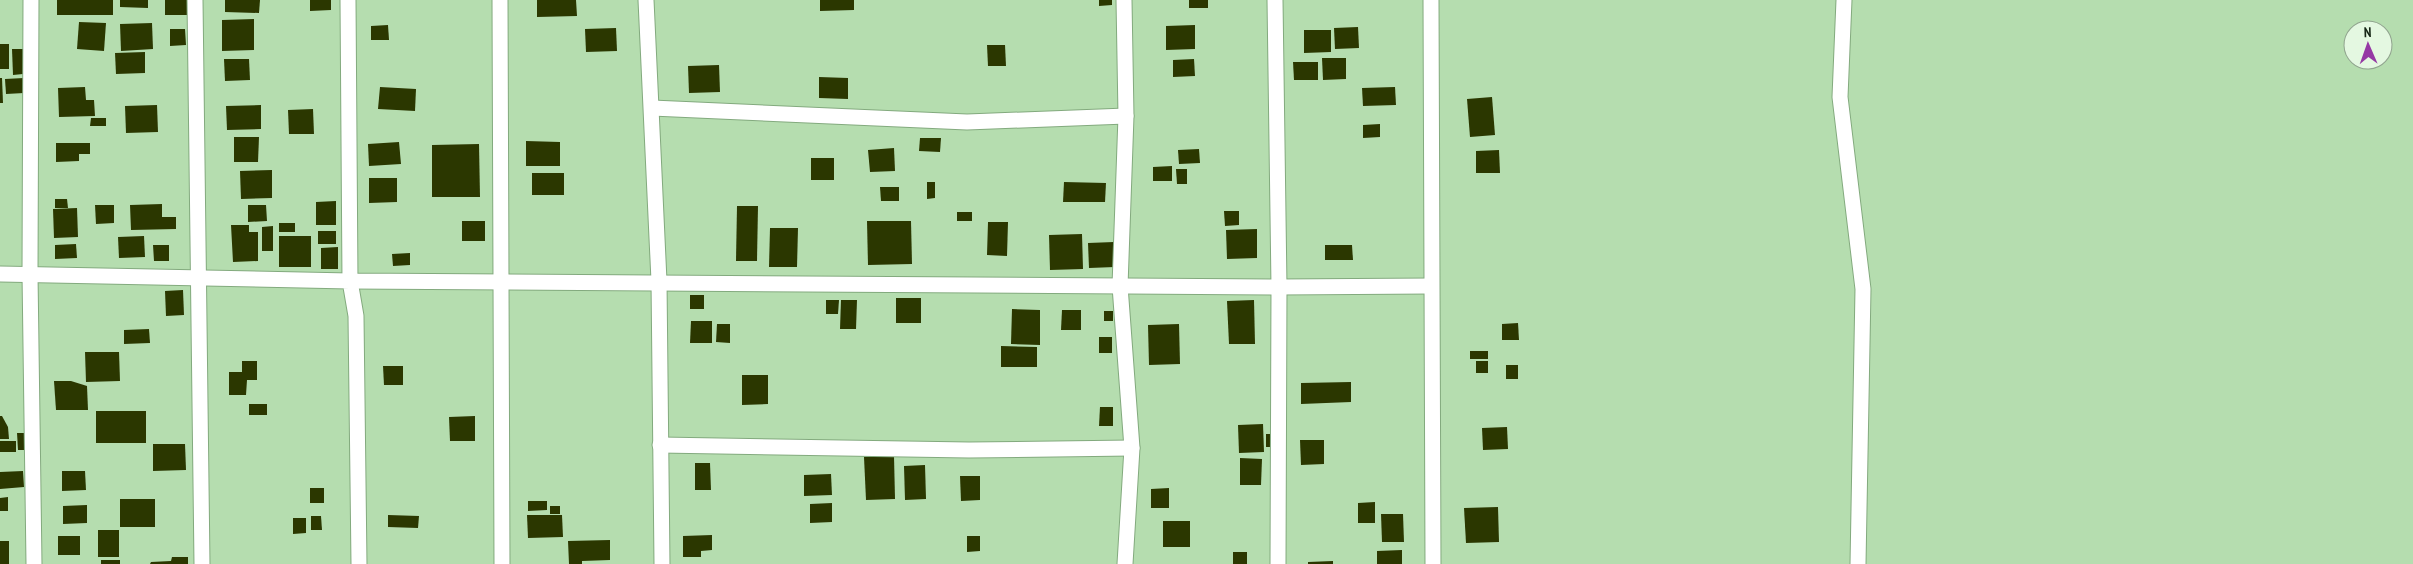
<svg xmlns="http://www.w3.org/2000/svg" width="2413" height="564" viewBox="0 0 2413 564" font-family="'PT Sans Narrow',sans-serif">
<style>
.building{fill:#2b3700}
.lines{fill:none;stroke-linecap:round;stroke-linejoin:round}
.minor-casing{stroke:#83aa7e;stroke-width:17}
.minor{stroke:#fff;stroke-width:15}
</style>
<rect width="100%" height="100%" fill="#b5ddaf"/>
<!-- building -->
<g class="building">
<rect x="57" y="0" width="56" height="15"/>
<polygon points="120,0 148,0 148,8 120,7"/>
<rect x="165" y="0" width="22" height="15"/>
<polygon points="225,0 260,0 259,13 225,12"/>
<polygon points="310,0 331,0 331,10 310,11"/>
<polygon points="537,0 576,0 577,16 537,17"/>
<polygon points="820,0 854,0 854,10 820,11"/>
<polygon points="1099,0 1112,0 1112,5 1099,6"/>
<rect x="1189" y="0" width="19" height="8"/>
<polygon points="254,19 254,50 222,51 222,20"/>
<polygon points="79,22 106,23 104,51 77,49"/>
<polygon points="152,23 153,49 121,51 120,24"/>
<polygon points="388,25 389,40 371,40 371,26"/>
<polygon points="1195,25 1195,49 1166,50 1166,26"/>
<polygon points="1358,27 1359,48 1335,49 1334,28"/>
<polygon points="616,28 617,51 586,52 585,29"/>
<polygon points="170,29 185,29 186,45 170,46"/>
<polygon points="1304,30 1331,30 1331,52 1304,53"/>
<rect x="0" y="44" width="9" height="25"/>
<polygon points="987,45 1005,45 1006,66 988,66"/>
<polygon points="12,49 23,49 23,74 13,75"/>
<polygon points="145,52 145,73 116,74 115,53"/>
<polygon points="1322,58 1346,58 1346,79 1323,80"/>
<polygon points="224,59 249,59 250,80 225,81"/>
<polygon points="1194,59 1195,76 1173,77 1173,60"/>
<polygon points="1293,62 1318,62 1318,80 1294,80"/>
<polygon points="719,65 720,92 689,93 688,66"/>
<polygon points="819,77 848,78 848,99 819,98"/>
<polygon points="0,78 2,78 3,103 0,103"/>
<polygon points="24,78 24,93 6,94 5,79"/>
<polygon points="85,87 86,100 94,100 95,116 59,117 58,88"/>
<polygon points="380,87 416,89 415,111 378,109"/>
<polygon points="1395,87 1396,105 1363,106 1362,88"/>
<polygon points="1492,97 1495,135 1470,137 1467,99"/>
<polygon points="157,105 158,132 126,133 125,106"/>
<polygon points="261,105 261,129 227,130 226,106"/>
<polygon points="313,109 314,134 289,134 288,110"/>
<polygon points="91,118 106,118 106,126 90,126"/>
<polygon points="1380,124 1380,137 1363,138 1363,125"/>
<polygon points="234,137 259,137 258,162 234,162"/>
<polygon points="920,138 941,138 940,152 919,151"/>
<polygon points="526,141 560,142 560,166 526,166"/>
<polygon points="399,142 401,164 369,166 368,144"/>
<polygon points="56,143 90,143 90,154 79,154 79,161 56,162"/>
<polygon points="479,144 480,197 432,197 432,145"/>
<polygon points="894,148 895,171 870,172 868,150"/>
<polygon points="1199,149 1200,163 1179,164 1178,150"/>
<polygon points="1499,150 1500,173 1476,173 1476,151"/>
<rect x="811" y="158" width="23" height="22"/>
<polygon points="1172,166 1172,181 1153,181 1153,167"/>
<polygon points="1176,169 1187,169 1187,184 1177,184"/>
<polygon points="272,170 272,198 241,199 240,171"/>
<rect x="532" y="173" width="32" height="22"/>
<polygon points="369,178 397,178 397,202 369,203"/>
<polygon points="927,182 935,182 935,198 927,199"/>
<polygon points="1064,182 1106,183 1105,202 1063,202"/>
<polygon points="880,187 899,187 899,201 881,201"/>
<polygon points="55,199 67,199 68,208 55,208"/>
<polygon points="336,201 336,225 316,225 316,202"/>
<polygon points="162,204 162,217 176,217 176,229 131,230 130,205"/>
<polygon points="95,205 114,205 114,223 96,224"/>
<polygon points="248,205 266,205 267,221 248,222"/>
<polygon points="737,206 758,206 757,261 736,261"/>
<polygon points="77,208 78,237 54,238 53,209"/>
<polygon points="1224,211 1239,211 1239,225 1225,226"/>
<rect x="957" y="212" width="15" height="9"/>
<rect x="462" y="221" width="23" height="20"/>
<polygon points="867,221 911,221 912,264 868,265"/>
<polygon points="988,222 1008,222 1007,256 987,255"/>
<rect x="279" y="223" width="16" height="9"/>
<polygon points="231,225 249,225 249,232 258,232 258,261 233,262"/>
<polygon points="273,226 273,251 262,251 262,227"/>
<polygon points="770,228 798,228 797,267 769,267"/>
<polygon points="1257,229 1257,258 1227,259 1226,230"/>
<rect x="318" y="231" width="18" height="13"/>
<polygon points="1082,234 1083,269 1050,270 1049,235"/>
<polygon points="144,236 145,257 119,258 118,237"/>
<rect x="279" y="236" width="32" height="31"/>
<polygon points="1114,242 1115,267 1089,268 1088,243"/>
<polygon points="76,244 77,258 55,259 55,245"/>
<polygon points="153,245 169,245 169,261 154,261"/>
<polygon points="1325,245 1352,245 1353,260 1325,260"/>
<polygon points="338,247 338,269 321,269 321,248"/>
<polygon points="410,253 410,265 393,266 392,254"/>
<polygon points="183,290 184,315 166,316 165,291"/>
<rect x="690" y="295" width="14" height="14"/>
<rect x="896" y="298" width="25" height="25"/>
<polygon points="826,300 839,300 838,314 826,314"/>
<polygon points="841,300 857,300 856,329 840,329"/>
<polygon points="1254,300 1255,344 1229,344 1227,301"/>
<polygon points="1012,309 1040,310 1040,345 1011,344"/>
<polygon points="1062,310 1081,310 1081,330 1061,330"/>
<rect x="1104" y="311" width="9" height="10"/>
<polygon points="691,321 712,321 712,343 690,343"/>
<polygon points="1518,323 1519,340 1502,340 1502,324"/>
<polygon points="717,324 730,324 730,343 716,342"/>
<polygon points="1179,324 1180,364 1149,365 1148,325"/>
<polygon points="149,329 150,343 124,344 124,330"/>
<rect x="1099" y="337" width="13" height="16"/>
<polygon points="1001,346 1037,347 1037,367 1001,367"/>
<rect x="1470" y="351" width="18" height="8"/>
<polygon points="85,352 119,352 120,381 86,382"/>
<polygon points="242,361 257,361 257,380 247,380 246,395 229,395 229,372 242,372"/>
<rect x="1476" y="361" width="12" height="12"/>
<rect x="1506" y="365" width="12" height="14"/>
<polygon points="383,366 403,366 403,385 384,385"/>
<polygon points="742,375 768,375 768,404 742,405"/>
<polygon points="54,381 71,381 87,386 88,410 56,410"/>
<polygon points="1351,382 1351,402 1301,404 1301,383"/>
<rect x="249" y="404" width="18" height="11"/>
<polygon points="1100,407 1113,407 1113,426 1099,426"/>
<rect x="96" y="411" width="50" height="32"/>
<polygon points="0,416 2,416 8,427 9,439 0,439"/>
<polygon points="475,416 475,441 450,441 449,417"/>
<polygon points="1263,424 1264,452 1239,453 1238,425"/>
<polygon points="1507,427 1508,449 1483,450 1482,428"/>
<polygon points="17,433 27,433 28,450 18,450"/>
<rect x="1266" y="434" width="10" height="13"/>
<polygon points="1300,440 1324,440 1324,464 1301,465"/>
<rect x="0" y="441" width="16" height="11"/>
<polygon points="153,444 185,444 186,470 153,471"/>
<polygon points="894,456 895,499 866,500 864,457"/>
<polygon points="1240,458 1262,459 1261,485 1240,485"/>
<polygon points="695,463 710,463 711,490 695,490"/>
<polygon points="925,465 926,499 905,500 904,466"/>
<polygon points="23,471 24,487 0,489 0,472"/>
<polygon points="62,471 85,471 86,490 62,491"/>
<polygon points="831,474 832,495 804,496 804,475"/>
<polygon points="960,476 980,476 980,500 961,501"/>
<rect x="310" y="488" width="14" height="15"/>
<polygon points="1169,488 1169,508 1151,508 1151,489"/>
<polygon points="8,497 8,511 0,511 0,498"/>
<rect x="120" y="499" width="35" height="28"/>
<polygon points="528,501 547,501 547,510 528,511"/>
<polygon points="1375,502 1375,523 1358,523 1358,503"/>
<polygon points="832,503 832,522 810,523 810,504"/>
<polygon points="87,505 87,523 63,524 63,506"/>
<rect x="550" y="506" width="10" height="8"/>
<polygon points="1498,507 1499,542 1466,543 1464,508"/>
<polygon points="1381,514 1403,514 1404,542 1382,542"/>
<polygon points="388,515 419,516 418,528 388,527"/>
<polygon points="527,515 562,515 563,537 528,538"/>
<polygon points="311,516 321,516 322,530 311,530"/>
<polygon points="293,518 306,518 306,533 293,534"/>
<rect x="1163" y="521" width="27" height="26"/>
<rect x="98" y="530" width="21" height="27"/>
<polygon points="712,535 712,550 701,551 701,557 683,557 683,536"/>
<rect x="58" y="536" width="22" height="19"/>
<polygon points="967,536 980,536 980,551 967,552"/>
<polygon points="610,540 610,560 582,561 582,564 569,564 568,541"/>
<rect x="0" y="541" width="9" height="23"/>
<polygon points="1402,550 1402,564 1377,564 1377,551"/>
<rect x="1233" y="552" width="14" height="12"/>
<polygon points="172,557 188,557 188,564 150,564 151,562 171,561"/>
<rect x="101" y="560" width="19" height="4"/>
<polygon points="1333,561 1333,564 1308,564 1308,562"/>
</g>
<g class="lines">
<defs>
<g id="minor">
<polyline points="31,0 30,274 34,564"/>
<polyline points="195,0 202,564"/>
<polyline points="348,0 350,281 1279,287 1431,286"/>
<polyline points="500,0 502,564"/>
<polyline points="646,0 659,281 662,564"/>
<polyline points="1124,0 1126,116 1120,286 1132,448 1125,564"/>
<polyline points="1275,0 1279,287 1278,564"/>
<polyline points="1431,0 1433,564"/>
<polyline points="1844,0 1840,97 1863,289 1858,564"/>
<polyline points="652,108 967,122 1126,116"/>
<polyline points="0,274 350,281 356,316 359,564"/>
<polyline points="660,445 969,450 1132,448"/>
</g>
</defs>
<!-- minor casing -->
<use href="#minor" class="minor-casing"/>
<!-- minor -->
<use href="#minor" class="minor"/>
</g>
<!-- north arrow -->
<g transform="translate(2368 45) rotate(358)"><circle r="24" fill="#e4f8e1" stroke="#91a48f"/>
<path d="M0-4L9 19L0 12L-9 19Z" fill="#9539a4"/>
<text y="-8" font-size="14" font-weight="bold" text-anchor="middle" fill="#152514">N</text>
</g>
</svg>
